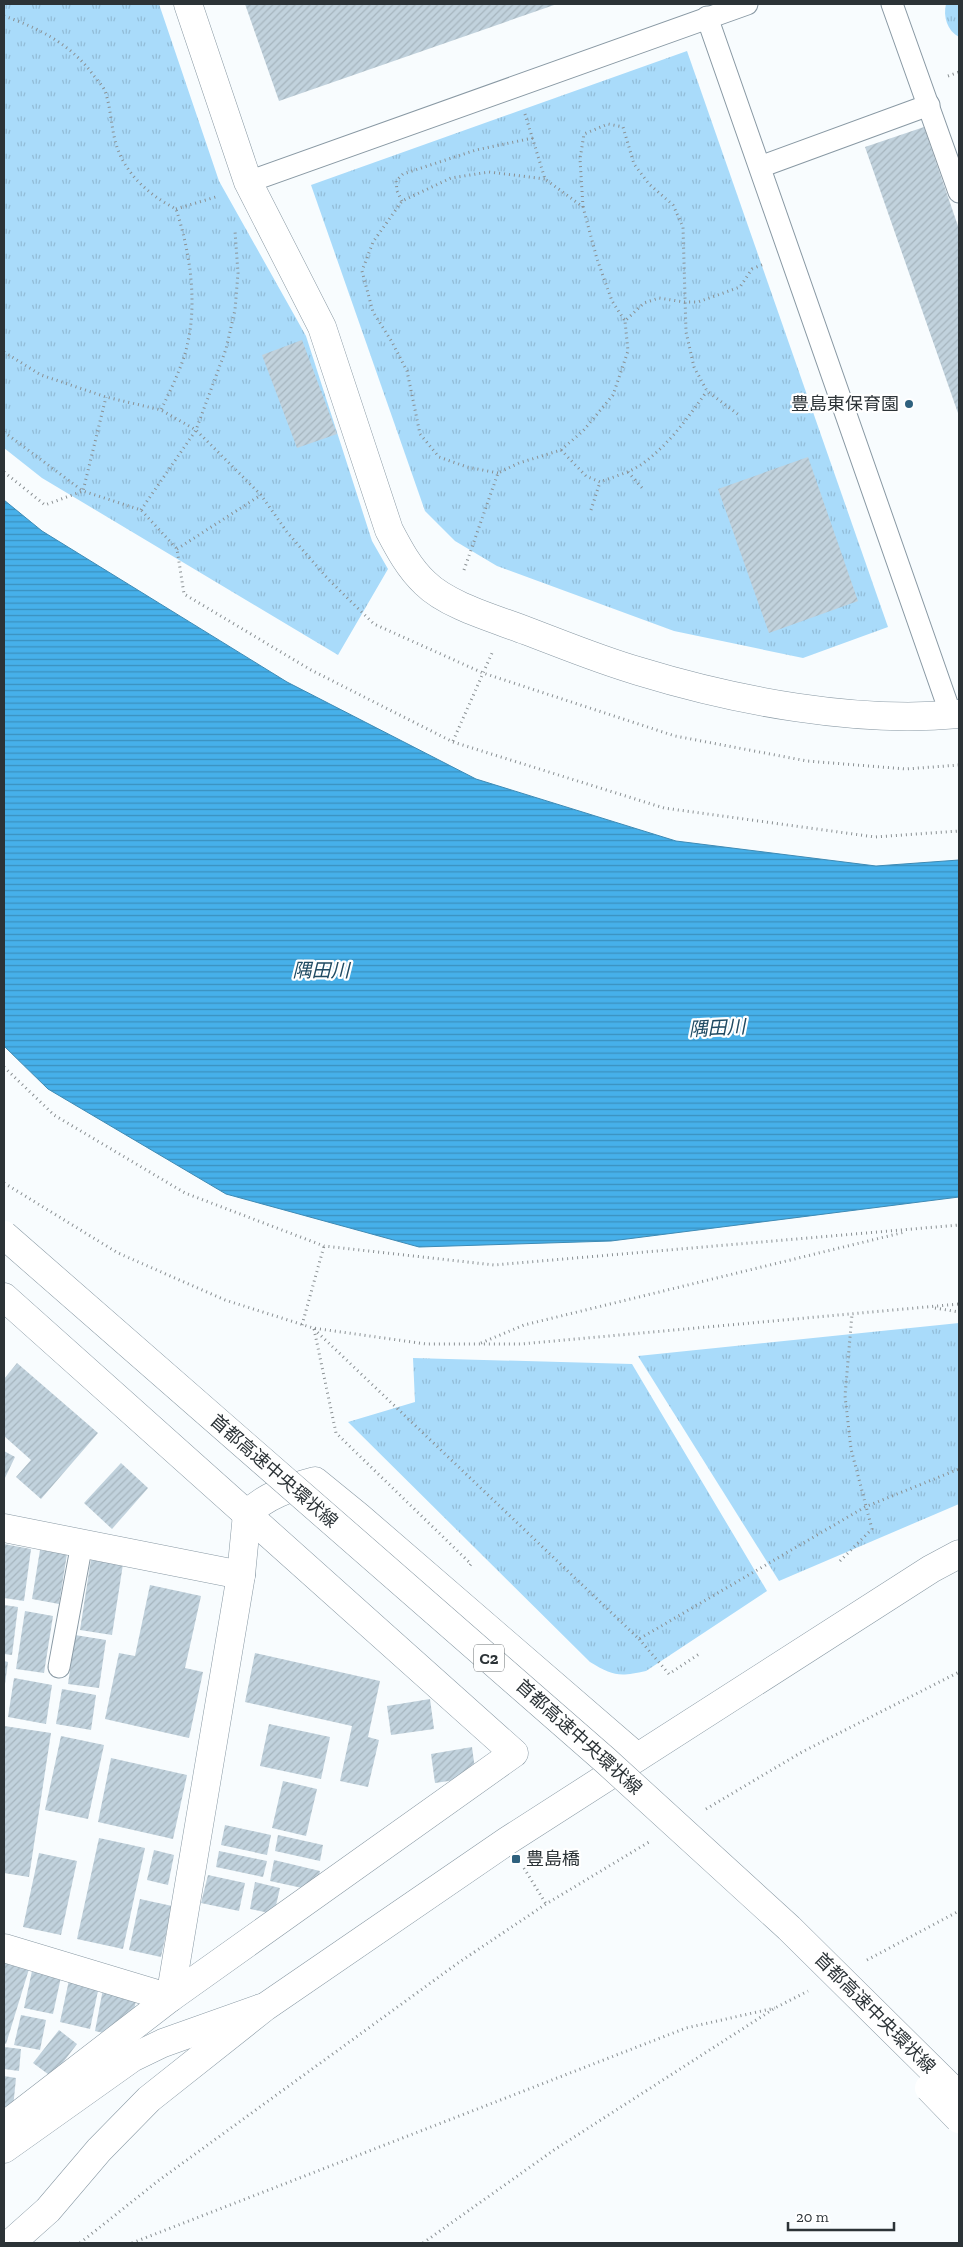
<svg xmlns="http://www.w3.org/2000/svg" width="963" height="2247" viewBox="0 0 963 2247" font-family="'Zilla Slab','Noto Sans JP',serif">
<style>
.park{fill:url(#park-tufts)}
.water{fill:url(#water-rules);stroke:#3e8ab4}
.building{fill:url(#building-hatch)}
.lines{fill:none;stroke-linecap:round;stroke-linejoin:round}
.service-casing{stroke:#8999a4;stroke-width:23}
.minor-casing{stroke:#8999a4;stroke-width:29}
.tertiary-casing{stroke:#8999a4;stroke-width:29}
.path{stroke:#8a9093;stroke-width:3;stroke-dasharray:1 4;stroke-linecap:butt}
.service{stroke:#fff;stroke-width:21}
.minor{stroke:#fff;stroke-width:28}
.tertiary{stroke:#fff;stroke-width:28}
.motorway-bridge-casing{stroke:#8999a4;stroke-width:29;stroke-linecap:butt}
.motorway-bridge{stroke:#fff;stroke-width:28}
.poi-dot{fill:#2f617e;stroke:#fff;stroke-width:2}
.labels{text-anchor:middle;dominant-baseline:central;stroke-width:4.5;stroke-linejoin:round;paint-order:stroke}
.shield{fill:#fff;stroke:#6b7073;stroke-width:1}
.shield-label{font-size:16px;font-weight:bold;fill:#2c3337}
.poi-label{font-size:18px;fill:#2c3337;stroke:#fff;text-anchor:end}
.street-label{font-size:18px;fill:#2c3337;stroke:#fff}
.water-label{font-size:19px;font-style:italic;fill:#204b63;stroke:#fff}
</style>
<defs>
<pattern id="park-tufts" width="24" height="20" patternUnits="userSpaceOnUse" patternTransform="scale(1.25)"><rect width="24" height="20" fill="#a9dbfa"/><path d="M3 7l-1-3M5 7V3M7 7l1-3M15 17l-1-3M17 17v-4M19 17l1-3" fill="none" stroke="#92bcd7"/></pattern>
<pattern id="water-rules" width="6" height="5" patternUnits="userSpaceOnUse" patternTransform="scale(1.25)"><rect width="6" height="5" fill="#46b0ea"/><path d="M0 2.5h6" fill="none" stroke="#3b90be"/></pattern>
<pattern id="building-hatch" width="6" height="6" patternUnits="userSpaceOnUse" patternTransform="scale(1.25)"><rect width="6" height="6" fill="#c1d2dd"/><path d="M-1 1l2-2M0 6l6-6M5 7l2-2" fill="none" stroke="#a6b5be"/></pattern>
</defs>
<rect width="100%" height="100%" fill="#f8fcfe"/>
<!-- park -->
<g class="park">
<polygon points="4,4 159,4 219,181 306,336 372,541 388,569 338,655 42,478 4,448"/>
<path d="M 946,4 L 959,4 L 959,37 C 947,31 943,16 946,4 Z"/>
<polygon points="687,51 888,627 803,658 674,631 497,566 455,541 425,511 311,185"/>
<polygon points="959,1323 959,1504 779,1581 638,1356"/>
<path d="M 413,1358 L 632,1364 L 767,1591 L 646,1671 C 619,1677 613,1676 590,1662 L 348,1422 L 415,1402 Z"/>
</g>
<!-- water -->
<polygon class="water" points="4,500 42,531 287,682 476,779 676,841 876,866 959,860 959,1197 611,1241 419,1247 226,1194 48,1089 4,1046"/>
<!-- building -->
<g class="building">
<polygon points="245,4 557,4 279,101"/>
<polygon points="924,127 959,229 959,416 865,147"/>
<polygon points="302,340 337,434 297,448 262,355"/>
<polygon points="808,457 858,601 769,633 718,489"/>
<polygon points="17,1363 98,1433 41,1499 16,1477 31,1460 4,1436 4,1379"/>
<polygon points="4,1451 15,1457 4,1480"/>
<polygon points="121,1463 148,1488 112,1529 84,1503"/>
<polygon points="4,1544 31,1549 24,1601 4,1598"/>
<polygon points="40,1550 67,1554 59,1604 32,1599"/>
<polygon points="91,1559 123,1564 112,1635 80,1630"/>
<polygon points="150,1585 201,1596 185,1668 203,1672 189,1738 105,1719 119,1653 135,1656"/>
<polygon points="4,1605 18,1607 12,1655 4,1654"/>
<polygon points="25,1611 53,1616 44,1673 16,1669"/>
<polygon points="75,1635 106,1640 99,1688 68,1684"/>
<polygon points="255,1653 380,1681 368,1737 379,1740 368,1787 340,1781 352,1726 245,1702"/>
<polygon points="4,1661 8,1662 5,1684 4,1684"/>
<polygon points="14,1678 52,1685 46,1724 8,1717"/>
<polygon points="62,1689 96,1695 91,1730 56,1724"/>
<polygon points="430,1699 434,1729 391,1735 387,1706"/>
<polygon points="269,1724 330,1737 321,1779 260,1766"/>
<polygon points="4,1726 51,1733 29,1877 4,1873"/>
<polygon points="61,1736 104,1745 88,1819 45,1810"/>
<polygon points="472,1747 476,1777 435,1783 431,1754"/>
<polygon points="111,1758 187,1775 173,1839 98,1822"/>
<polygon points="283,1781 317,1789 306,1836 272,1828"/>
<polygon points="225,1825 271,1835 267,1855 221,1845"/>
<polygon points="278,1835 323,1845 320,1861 275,1851"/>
<polygon points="99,1838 145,1848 123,1949 77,1939"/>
<polygon points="154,1850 174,1855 168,1885 147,1880"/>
<polygon points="219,1851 267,1861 263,1877 216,1867"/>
<polygon points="39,1853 77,1861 61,1935 23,1927"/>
<polygon points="274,1860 320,1871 316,1891 270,1881"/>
<polygon points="208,1875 245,1883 239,1911 201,1903"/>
<polygon points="255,1882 280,1888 274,1914 250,1909"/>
<polygon points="140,1899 172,1906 161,1957 129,1950"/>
<polygon points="4,1962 29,1969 6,2044 4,2043"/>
<polygon points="32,1971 61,1977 53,2014 24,2008"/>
<polygon points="69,1980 99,1986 90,2029 60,2022"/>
<polygon points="103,1989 137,1997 132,2018 112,2035 95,2031"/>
<polygon points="21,2015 46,2020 40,2050 14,2045"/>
<polygon points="59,2030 77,2044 52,2077 33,2063"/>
<polygon points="4,2047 21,2049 19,2071 4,2069"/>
<polygon points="4,2076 16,2078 12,2118 4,2117"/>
</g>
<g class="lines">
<defs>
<g id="service">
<polyline points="892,4 959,192"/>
<polyline points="707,17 951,715"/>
<polyline points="760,167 929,105"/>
<polyline points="248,182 747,4"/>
<polyline points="59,1667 82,1543"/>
</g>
<g id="minor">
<path d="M 188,4 L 248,182 L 322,327 L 389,530 C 399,549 409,568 425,583 C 448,606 496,619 527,631 C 564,645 600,660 638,671 C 736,701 857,724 959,714"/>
<polyline points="4,1297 514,1753 170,1998 4,2126"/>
<polyline points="4,1528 241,1575"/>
<path d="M 4,1948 L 170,1998 L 241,1575 L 247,1514 C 267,1495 289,1488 315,1481 L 358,1516 L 637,1757"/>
<polyline points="4,2149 132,2058 163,2043 261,2008"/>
</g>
<polyline id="tertiary" points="11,2243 48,2210 99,2150 149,2099 265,2007 507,1841 931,1569 959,1554"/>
</defs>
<!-- service casing -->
<use href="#service" class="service-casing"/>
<!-- minor casing -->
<use href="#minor" class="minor-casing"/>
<!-- tertiary casing -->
<use href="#tertiary" class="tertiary-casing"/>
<!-- path -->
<g class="path">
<path d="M 4,16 C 39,28 72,45 94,76 C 98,81 103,86 105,91 C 111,108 111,127 116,144 C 125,174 149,195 176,209 C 191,255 199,310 184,357 C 178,375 169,393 161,410"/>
<polyline points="948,76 959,72"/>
<polyline points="525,114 545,179 583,207 597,259 612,301 625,321"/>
<polyline points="402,201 397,191 396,181 403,174 476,150 533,138"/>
<polyline points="583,207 580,159 584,134 608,124 623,127 634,164 649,184 673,205 683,227 686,332 694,367 707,391 739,415"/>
<polyline points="176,209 219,196"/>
<polyline points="4,352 41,375 106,397 161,410 196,430 261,495 287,532 328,579 374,624 483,673 675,736 807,761 906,769 959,765"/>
<polyline points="4,432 83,491 106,397"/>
<path d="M 561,450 L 586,476 L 600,482 C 615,476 633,472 646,461 C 671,442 689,416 707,391"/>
<polyline points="4,472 45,505 83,491 141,510 177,549 184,594 311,670 453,742 664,808 875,837 959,831"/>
<polyline points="628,472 644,490"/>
<polyline points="498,473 467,467 439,457 420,434 407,371 392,342 373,312 362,271 373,242 402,201 451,178 489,172 545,179"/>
<polyline points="141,510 196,430 226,349 235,310 238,273 235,231"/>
<polyline points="591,510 600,482"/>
<polyline points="177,549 261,495"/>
<polyline points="464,570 498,473 519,463 561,450 583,431 613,395 628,351 625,321 644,303 659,298 684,302 698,302 740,287 752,269 764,264"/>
<polyline points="453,741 492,653"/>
<polyline points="4,1067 54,1115 185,1193 324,1246 494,1265 959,1225"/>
<polyline points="4,1183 118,1253 225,1300 313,1328 426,1344 521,1344 959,1304"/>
<polyline points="935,1308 959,1312"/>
<polyline points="302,1325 324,1246"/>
<polyline points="314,1329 639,1639 865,1507 959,1469"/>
<polyline points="314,1329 336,1433 471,1564 468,1568"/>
<polyline points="481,1343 524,1325 905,1232"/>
<polyline points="840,1561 872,1529 851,1449 845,1396 852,1314"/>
<polyline points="639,1639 669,1674 699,1654"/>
<polyline points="706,1809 802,1752 959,1672"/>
<polyline points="524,1868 546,1904"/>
<polyline points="867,1960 959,1911"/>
<polyline points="80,2243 158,2181 458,1963 546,1904 649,1842"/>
<polyline points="132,2243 686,2028 775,2008"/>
<polyline points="423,2243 554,2150 775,2008 808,1991"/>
</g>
<!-- service -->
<use href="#service" class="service"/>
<!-- minor -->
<use href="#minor" class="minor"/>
<!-- tertiary -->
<use href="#tertiary" class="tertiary"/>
<defs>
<g id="motorway-bridge">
<polyline points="4,1235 605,1760 789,1928 959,2096"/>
<polyline points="929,2088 959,2119"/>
</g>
</defs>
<!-- motorway-bridge casing -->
<use href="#motorway-bridge" class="motorway-bridge-casing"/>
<!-- motorway-bridge -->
<use href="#motorway-bridge" class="motorway-bridge"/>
</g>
<!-- markers -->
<g class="poi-dot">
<circle cx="909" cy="404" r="5"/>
<rect x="511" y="1854" width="10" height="10" rx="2.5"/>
</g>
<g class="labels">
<!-- shield labels -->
<rect class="shield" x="474" y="1644.5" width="30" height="27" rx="4"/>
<g class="shield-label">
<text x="489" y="1658">C2</text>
</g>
<!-- poi labels -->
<g class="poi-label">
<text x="899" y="404">豊島東保育園</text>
<text x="526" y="1859" text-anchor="start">豊島橋</text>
</g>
<!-- street labels -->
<g class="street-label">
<text transform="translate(274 1471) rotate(41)">首都高速中央環状線</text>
<text transform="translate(579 1737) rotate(42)">首都高速中央環状線</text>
<text transform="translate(875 2013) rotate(45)">首都高速中央環状線</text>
</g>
<!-- water labels -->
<g class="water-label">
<text x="321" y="970">隅田川</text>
<text transform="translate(717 1028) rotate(-3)">隅田川</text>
</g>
</g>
<!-- border -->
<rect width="963" height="2247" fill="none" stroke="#2c3337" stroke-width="10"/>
<!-- scale -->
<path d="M788 2222v8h106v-8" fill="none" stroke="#2c3337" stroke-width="2.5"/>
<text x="796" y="2222" font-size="15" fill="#2c3337" stroke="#ffffff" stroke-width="4" paint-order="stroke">20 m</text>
</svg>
